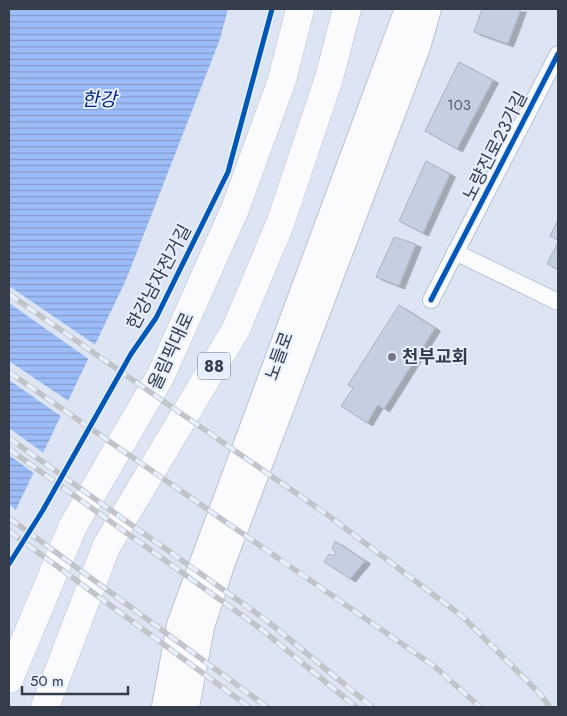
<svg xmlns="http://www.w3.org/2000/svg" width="567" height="716" viewBox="0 0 567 716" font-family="Jost,'Noto Sans KR',sans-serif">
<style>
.water{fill:url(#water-rules)}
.pier{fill:#dde5f4}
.building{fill:#c5cfe2;stroke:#acb2bf;filter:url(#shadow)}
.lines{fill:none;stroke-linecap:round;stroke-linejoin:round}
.minor-casing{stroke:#bbc2cf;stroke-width:18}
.primary-casing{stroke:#bbc2cf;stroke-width:28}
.trunk-casing{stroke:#bbc2cf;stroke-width:29}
.minor{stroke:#fafbfd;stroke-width:16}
.primary{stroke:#fafbfd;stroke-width:26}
.trunk{stroke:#fafbfd;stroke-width:28}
.rail-casing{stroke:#c1c4c8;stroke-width:5.5}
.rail{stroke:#e7effd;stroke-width:4;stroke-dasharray:11;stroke-linecap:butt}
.cycleway-casing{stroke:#e7effd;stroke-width:8}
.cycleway{stroke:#0057b8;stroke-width:5}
.poi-dot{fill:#707786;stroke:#e7effd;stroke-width:2}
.labels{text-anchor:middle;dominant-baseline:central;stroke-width:4;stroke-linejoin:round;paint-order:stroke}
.number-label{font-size:15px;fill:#596170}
.shield{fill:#e7effd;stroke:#6a7280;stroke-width:1}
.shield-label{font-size:16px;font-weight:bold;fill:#353c4a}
.street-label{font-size:18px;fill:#353c4a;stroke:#e7effd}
.poi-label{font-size:18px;font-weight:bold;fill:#353c4a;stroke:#e7effd;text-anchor:start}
.water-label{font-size:19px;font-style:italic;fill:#00267d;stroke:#e7effd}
</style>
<defs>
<pattern id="water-rules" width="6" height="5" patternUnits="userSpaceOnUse" patternTransform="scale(1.25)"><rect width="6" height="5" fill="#9dbdf8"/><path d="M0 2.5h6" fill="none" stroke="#819bcb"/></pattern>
<filter id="shadow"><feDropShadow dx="5.5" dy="3" stdDeviation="0" flood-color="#0004"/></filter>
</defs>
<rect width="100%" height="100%" fill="#dde5f4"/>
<!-- water -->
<polygon class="water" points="9,9 228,9 220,39 126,280 9,524"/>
<!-- pier -->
<g class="pier">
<polygon points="9,286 97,346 90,360 9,303"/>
<polygon points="9,361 70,402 62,417 9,380"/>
<polygon points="9,428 45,454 35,474 9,455"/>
<polygon points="9,504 17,511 9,527"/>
</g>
<!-- building -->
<g class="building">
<polygon points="482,9 521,9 508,44 474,32"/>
<polygon points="459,62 493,80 457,149 425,131"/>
<polygon points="426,161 450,174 423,233 399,221"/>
<polygon points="558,220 558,240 550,236"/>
<polygon points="394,237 416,244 399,286 376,277"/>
<polygon points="558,242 558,269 547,264"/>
<polygon points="399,305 435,328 384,409 378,405 367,423 341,406 353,388 348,385"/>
<polygon points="335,541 365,561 350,579 324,562 329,554 334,556 336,552 332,549"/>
</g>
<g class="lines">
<defs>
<g id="minor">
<polyline points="455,252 558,302"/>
<polyline points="431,300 558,54"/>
</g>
<g id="primary">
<polyline points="165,707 180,625 408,9"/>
<polyline points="186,707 201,627 221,565 417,47 428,9"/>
</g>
<g id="trunk">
<polyline points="9,679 73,526 161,375 235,209 282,80 300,9"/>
<polyline points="45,707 106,547 236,329 280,224 329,78 347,9"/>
</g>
</defs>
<!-- minor casing -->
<use href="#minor" class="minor-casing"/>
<!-- primary casing -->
<use href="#primary" class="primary-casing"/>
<!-- trunk casing -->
<use href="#trunk" class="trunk-casing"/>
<!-- minor -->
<use href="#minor" class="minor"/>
<!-- primary -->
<use href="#primary" class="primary"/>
<!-- trunk -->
<use href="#trunk" class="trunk"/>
<defs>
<g id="rail">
<polyline points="9,294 329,516 463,617 540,694 550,707"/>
<polyline points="9,372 434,666 480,707"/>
<polyline points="9,438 266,620 372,707"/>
<polyline points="9,449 261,629 356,707"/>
<polyline points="9,518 267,707"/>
<polyline points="9,531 249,707"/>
</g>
</defs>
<!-- rail casing -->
<use href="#rail" class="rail-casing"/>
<!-- rail -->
<use href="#rail" class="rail"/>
<defs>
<g id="cycleway">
<polyline points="431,300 558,54"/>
<polyline points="9,564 43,510 131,354 156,318 228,172 272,9"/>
</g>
</defs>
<!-- cycleway casing -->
<use href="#cycleway" class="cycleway-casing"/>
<!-- cycleway -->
<use href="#cycleway" class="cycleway"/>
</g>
<!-- markers -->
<circle class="poi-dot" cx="392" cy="357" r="5"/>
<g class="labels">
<!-- number labels -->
<g class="number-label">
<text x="459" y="105">103</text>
</g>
<!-- shield labels -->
<rect class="shield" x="198" y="352.5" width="32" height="27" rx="4"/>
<g class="shield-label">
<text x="214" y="366">88</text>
</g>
<!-- street labels -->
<g class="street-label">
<text transform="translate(495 146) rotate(-63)">노량진로23가길</text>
<text transform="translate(159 277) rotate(-62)">한강남자전거길</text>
<text transform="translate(171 351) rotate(-65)">올림픽대로</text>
<text transform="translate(279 356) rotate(-70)">노들로</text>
</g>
<!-- poi labels -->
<g class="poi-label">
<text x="402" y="357">천부교회</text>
</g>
<!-- water labels -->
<g class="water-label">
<text x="99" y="99">한강</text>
</g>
</g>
<!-- border -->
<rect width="567" height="716" fill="none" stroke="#353c4a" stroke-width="20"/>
<!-- scale -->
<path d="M22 686v8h106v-8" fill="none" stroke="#353c4a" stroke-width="2.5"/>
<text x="30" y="686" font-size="15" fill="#353c4a" stroke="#e7effd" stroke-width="4" paint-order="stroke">50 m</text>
</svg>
